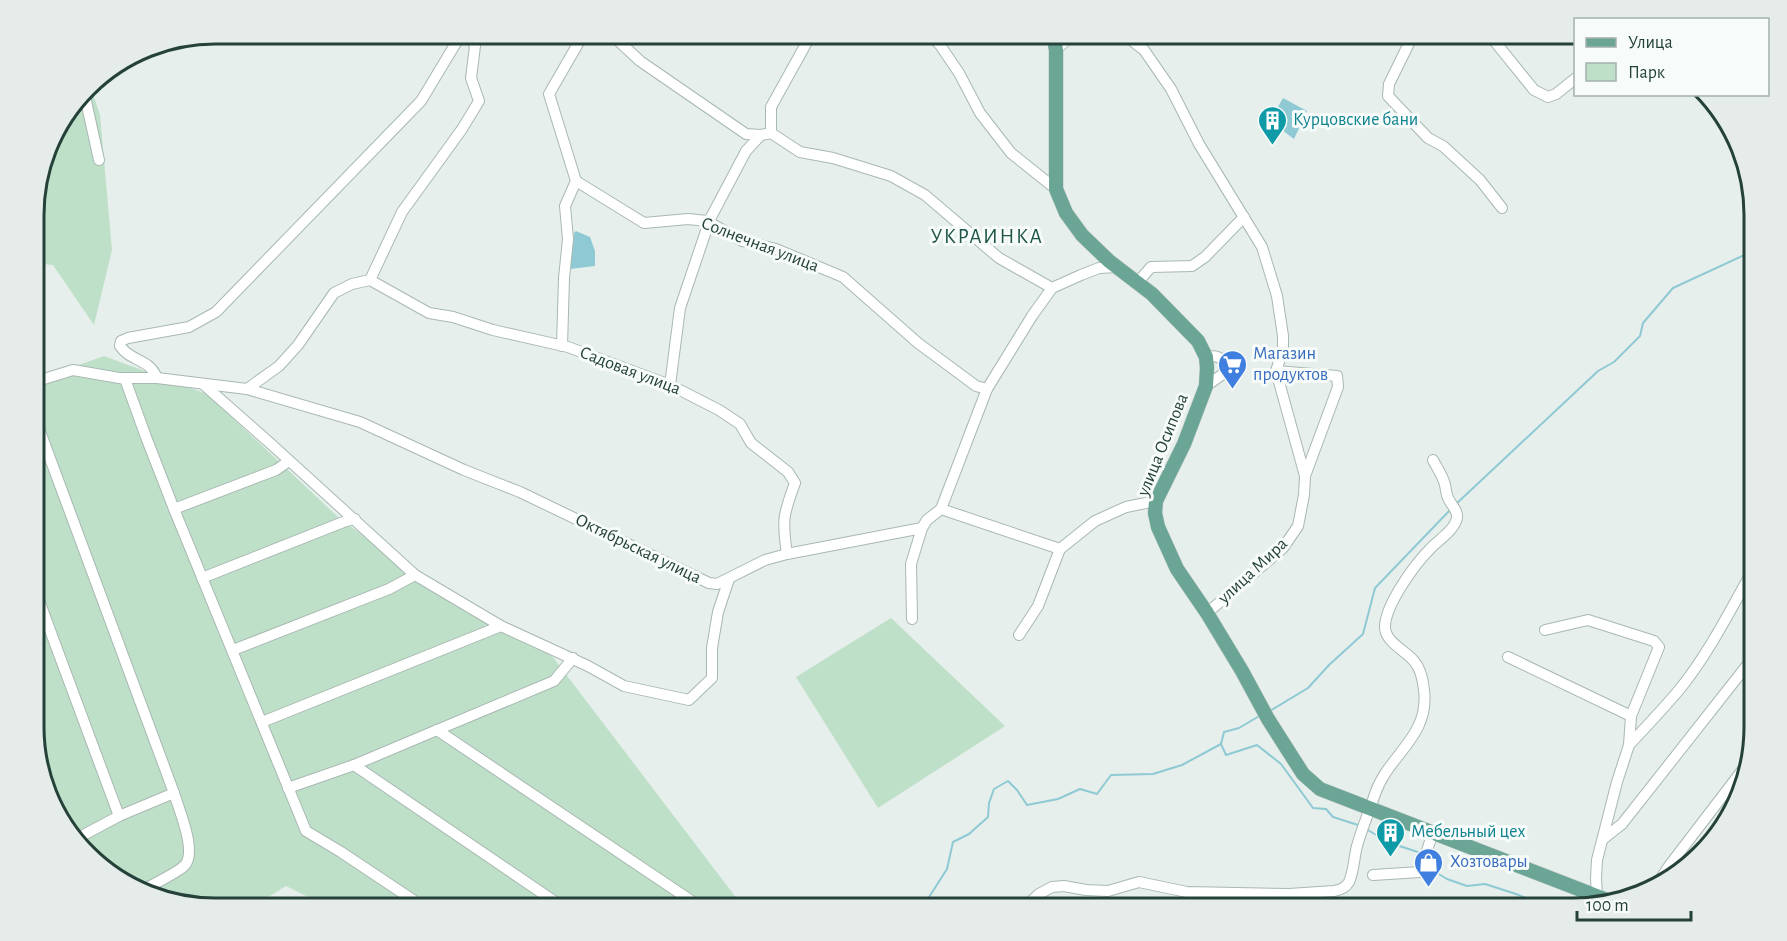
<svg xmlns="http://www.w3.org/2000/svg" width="1787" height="941" viewBox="0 0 1787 941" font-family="'Alegreya Sans',sans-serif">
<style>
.green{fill:#bfe0c8}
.water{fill:#8ec9d4}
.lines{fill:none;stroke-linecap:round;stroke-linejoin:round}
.stream{stroke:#8ec9d4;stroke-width:2}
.minor-casing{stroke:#a8b8b2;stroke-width:12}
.major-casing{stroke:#c2cac8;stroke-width:15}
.minor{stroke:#fff;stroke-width:10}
.major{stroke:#6aa596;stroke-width:14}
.labels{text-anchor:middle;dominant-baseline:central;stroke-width:6;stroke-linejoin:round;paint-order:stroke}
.culture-label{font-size:18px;fill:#0d838f;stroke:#f7fbf9;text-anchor:start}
.street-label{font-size:18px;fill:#24423a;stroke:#f7fbf9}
.shop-label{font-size:18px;fill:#366cbe;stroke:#f7fbf9;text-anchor:start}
.quarter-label{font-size:21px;letter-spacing:1.5px;fill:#1f5548;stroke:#f7fbf9}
.rim{fill:none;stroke:#24423a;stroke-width:3}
</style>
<rect width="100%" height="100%" fill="#e6efeb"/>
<!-- green -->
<g class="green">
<polygon points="90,85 100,115 112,250 94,325 53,265 34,263 33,202 52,134"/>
<polygon points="104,356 207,394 337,516 415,575 552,656 744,908 330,908 286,886 251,908 214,908 134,889 64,828 35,751 34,381"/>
<polygon points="891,618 1005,726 878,808 796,677"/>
</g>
<!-- water -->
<g class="water">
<polygon points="1283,98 1307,111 1294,139 1270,121"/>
<path d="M 576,231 L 590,237 L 595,251 L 595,266 L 570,269 C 567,258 575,245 574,233 Z"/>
</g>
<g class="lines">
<!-- stream -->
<g class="stream">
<polyline points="1455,505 1598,371 1614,362 1640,336 1643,323 1673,288 1753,251"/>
<polyline points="1270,711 1308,688 1329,665 1363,634 1375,588 1451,509"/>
<polyline points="1221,744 1226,755 1257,745 1281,764 1313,808 1326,809 1333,817 1358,825"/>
<polyline points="1366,829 1390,843 1421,853"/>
<polyline points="1428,862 1437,873 1447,879 1467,886 1485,884 1516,894 1548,907 1555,908"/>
<polyline points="922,908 947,869 953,842 969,834 988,817 989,803 994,789 1008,781 1017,790 1027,805 1058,799 1080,789 1097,794 1111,775 1153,774 1182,765 1221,744 1224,732 1239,728 1261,715"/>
</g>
<defs>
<g id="minor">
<polyline points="610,33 640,61 746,134 761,135 771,133 800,152 833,158 891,176 925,195 999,258 1052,288"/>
<polyline points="929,33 940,45 959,73 980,113 1011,153 1056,189"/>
<polyline points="1122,33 1144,50 1171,89 1199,144 1262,247 1277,296 1283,336 1283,350 1276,371 1305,476 1304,495 1298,526 1283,548 1207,613"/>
<polyline points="1330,33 1412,37"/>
<polyline points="1414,33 1389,84 1388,96 1428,138 1443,146 1480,180 1502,208"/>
<polyline points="1488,33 1534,90 1548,97 1556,94 1576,78"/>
<polyline points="1056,50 1074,33"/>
<polyline points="84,92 99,160"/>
<polyline points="771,133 771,107 812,33"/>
<polyline points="576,181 644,223 688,219 707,221 742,241 776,249 843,277 918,343 976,386 987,389"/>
<path d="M 370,280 L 429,313 L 453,317 L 493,330 L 568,347 L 670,385 L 719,410 L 740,424 L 751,443 L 788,472 L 795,483 C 783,515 782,520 787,554"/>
<polyline points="370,280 402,212 462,129 479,101 471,78 475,46 468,33"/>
<polyline points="1138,282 1151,267 1192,266 1205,257 1244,217"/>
<polyline points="562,346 564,278 568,239 565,206 576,181 549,94 579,42 587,33"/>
<polyline points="1276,371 1337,376 1338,387 1305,476"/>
<polyline points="123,378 157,378 247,389 360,422 464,470 520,492 709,583 717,584 765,560 787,554 922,528 927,520 941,509 1060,549 1095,521 1126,507 1156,501"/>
<path d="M 157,378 C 149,358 131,362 120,346 L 121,341 L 128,338 L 189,327 L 216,312 L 421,101 L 462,33"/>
<polyline points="34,382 73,370 125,379 146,437 174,509 306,831 341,852 425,908"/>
<polyline points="203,384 271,444 415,575 501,626 588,666 624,686 689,700 712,678 712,648 718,612 729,579"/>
<polyline points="670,385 680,308 706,231 707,221 709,221 746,151 761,135"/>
<path d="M 1206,386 L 1223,374 L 1226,366 C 1224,357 1215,355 1206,357"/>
<polyline points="247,389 279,366 298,345 334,293 352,284 370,280"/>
<path d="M 34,415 L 174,793 C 179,810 197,851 185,865 C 178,873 151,885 141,891"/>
<polyline points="174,509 276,470 289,461"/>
<polyline points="941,509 987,389 1032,316 1052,288 1081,275 1099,268 1117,267"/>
<polyline points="202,578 346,521 355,519"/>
<polyline points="34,587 119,816"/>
<polyline points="912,619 911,564 922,528"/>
<polyline points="1545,630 1588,620 1654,641 1659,647 1631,716 1629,745 1617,782 1597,860 1596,878 1597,895"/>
<polyline points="1019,635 1038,606 1060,549"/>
<polyline points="233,650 389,589 415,575"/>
<polyline points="1508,657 1631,716"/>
<polyline points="262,722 501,626"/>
<polyline points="437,730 554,681 573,658"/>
<path d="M 1629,745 C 1646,727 1663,709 1679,690 C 1709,653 1731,609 1754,568"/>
<polyline points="288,788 354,765"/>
<polyline points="76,839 119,816 174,793"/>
<polyline points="1603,839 1622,824 1748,664"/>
<polyline points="1373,875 1420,872 1433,832"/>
<polyline points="1658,883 1669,866 1744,768"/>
<polyline points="564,908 354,765 437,730 702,908"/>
<path d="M 1024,908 L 1039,894 L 1052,887 L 1064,886 L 1086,890 L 1108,891 L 1139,882 L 1187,892 L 1289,894 L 1334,891 C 1341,890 1346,887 1349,882 C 1354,871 1354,857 1357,846 C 1362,828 1369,812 1375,794 C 1388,755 1430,737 1424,690 C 1423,680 1421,669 1414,661 C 1405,650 1385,642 1385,627 C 1385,605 1415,564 1430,549 C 1438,540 1454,531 1457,518 C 1458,510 1451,505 1448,498 C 1446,494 1446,489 1445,485 C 1443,476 1437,468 1433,460"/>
</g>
<polyline id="major" points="1053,33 1056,50 1056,189 1066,213 1082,235 1109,261 1152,294 1198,341 1206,357 1207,368 1206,386 1184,444 1156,501 1155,513 1158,527 1177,569 1207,613 1242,671 1268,719 1303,774 1320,789 1607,900"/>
</defs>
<!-- minor casing -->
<use href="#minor" class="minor-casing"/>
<!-- major casing -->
<use href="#major" class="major-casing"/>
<!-- minor -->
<use href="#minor" class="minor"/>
<!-- major -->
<use href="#major" class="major"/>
</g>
<!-- icons -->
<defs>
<symbol id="building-pin" viewBox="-11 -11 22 30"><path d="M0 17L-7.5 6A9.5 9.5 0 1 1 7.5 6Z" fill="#0f9aa8" stroke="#f7fbf9"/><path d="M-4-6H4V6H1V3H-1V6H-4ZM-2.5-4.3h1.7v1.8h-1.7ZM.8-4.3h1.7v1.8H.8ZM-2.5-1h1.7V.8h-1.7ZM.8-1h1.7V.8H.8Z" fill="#fff"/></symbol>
<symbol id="supermarket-pin" viewBox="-11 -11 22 30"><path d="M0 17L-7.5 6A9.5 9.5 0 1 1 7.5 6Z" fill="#3f7fe0" stroke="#f7fbf9"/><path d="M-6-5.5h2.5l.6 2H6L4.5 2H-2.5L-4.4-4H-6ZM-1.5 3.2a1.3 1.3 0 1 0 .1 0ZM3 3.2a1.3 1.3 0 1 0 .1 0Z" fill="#fff"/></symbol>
<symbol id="shop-pin" viewBox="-11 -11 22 30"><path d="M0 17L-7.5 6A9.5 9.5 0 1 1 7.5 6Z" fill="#3f7fe0" stroke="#f7fbf9"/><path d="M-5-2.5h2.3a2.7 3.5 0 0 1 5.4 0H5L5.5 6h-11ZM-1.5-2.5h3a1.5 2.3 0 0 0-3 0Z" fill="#fff"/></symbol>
</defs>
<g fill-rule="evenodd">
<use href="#building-pin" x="1256" y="104" width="33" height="45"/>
<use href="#supermarket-pin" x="1216" y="348" width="33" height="45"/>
<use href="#building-pin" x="1374" y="816" width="33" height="45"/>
<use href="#shop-pin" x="1412" y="846" width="33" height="45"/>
</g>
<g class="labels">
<!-- culture labels -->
<g class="culture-label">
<text x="1293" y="120">Курцовские бани</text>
<text x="1411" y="832">Мебельный цех</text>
</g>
<!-- street labels -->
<g class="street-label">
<text transform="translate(760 245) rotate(21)">Солнечная улица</text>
<text transform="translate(630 371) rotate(21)">Садовая улица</text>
<text transform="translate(1163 445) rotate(-68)">улица Осипова</text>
<text transform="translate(638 549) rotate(26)">Октябрьская улица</text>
<text transform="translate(1253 571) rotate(-43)">улица Мира</text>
</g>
<!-- shop labels -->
<g class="shop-label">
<text x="1253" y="354">Магазин<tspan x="1253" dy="21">продуктов</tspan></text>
<text x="1450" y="862">Хозтовары</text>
</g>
<!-- quarter labels -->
<g class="quarter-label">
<text x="987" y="236">УКРАИНКА</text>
</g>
</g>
<!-- crop -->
<path d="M0 0H1787V941H0ZM215 44H1573A171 171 0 0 1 1744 215V727A171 171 0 0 1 1573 898H215A171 171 0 0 1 44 727V215A171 171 0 0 1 215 44Z" fill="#e6ecea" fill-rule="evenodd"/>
<path class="rim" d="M215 44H1573A171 171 0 0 1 1744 215V727A171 171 0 0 1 1573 898H215A171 171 0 0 1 44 727V215A171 171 0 0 1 215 44Z"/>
<!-- legend -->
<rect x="1574" y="18" width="195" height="78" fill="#f7fbf9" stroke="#a3b1ad" stroke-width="1.5"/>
<rect x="1586" y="38" width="30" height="9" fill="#6aa596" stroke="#a3b1ad" stroke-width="1.5"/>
<text x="1628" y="48" font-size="18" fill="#24423a">Улица</text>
<rect x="1586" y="63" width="30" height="18" fill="#bfe0c8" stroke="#a3b1ad" stroke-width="1.5"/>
<text x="1628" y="78" font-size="18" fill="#24423a">Парк</text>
<!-- scale -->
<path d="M1577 911v9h114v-9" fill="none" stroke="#24423a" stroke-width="3"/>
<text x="1586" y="911" font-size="18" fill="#24423a" stroke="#f7fbf9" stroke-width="4.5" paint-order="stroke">100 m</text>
</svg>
